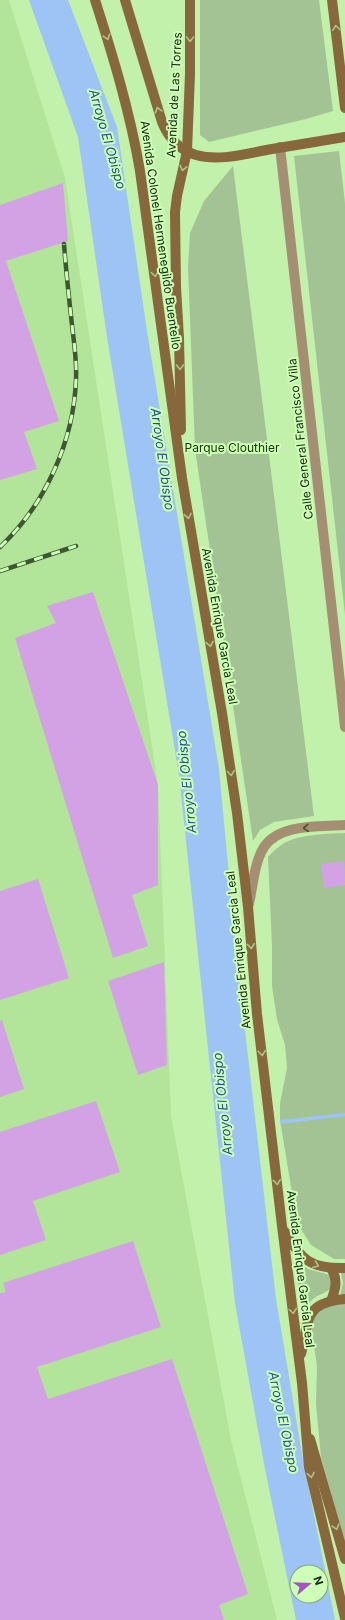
<svg xmlns="http://www.w3.org/2000/svg" width="345" height="1620" viewBox="0 0 345 1620" font-family="Inter,sans-serif">
<style>
.built{fill:#b2e599}
.green{fill:#a4c395}
.water{fill:#9ec3f5;fill-rule:evenodd}
.building{fill:#d2a2e5}
.lines{fill:none;stroke-linecap:round;stroke-linejoin:round}
.street{stroke:#a48f73;stroke-width:10}
.secondary{stroke:#86683c;stroke-width:10}
.rail-casing{stroke:#3e5731;stroke-width:4.5}
.rail{stroke:#ceffb7;stroke-width:3;stroke-dasharray:9;stroke-linecap:butt}
.oneway{stroke:#b1c386}
.oneway2{stroke:#4d4f33}
.labels{text-anchor:middle;dominant-baseline:central;stroke-width:4;stroke-linejoin:round;paint-order:stroke}
.street-label{font-size:12px;fill:#132409;stroke:#ceffb7}
.park-label{font-size:12px;fill:#153500;stroke:#ceffb7}
.water-label{font-size:13px;font-style:italic;fill:#21518d;stroke:#ceffb7}
</style>
<rect width="100%" height="100%" fill="#c1f1aa"/>
<!-- built -->
<polygon class="built" points="0,0 9,0 65,178 158,785 171,1116 231,1440 277,1620 0,1620"/>
<!-- green -->
<g class="green">
<polygon points="200,0 319,0 333,111 306,119 209,142 200,135"/>
<polygon points="339,151 345,203 345,615 294,156"/>
<polygon points="233,166 314,816 274,822 260,830 253,841 195,449 188,267 190,233 204,201"/>
<path d="M 345,833 L 345,1259 L 334,1259 L 311,1245 L 297,1223 L 280,1120 L 280,1103 L 287,1068 L 285,1045 L 277,1019 L 272,986 L 272,946 L 268,857 C 272,853 275,849 280,846 C 295,834 326,834 345,833 Z"/>
<path d="M 295,1259 L 308,1269 L 330,1275 L 332,1287 C 327,1293 319,1294 313,1299 C 307,1304 305,1312 303,1319 Z"/>
<polygon points="341,1273 345,1273 345,1296 340,1296 343,1283"/>
<polygon points="345,1303 345,1544 321,1457 316,1404 317,1366 311,1325 314,1315 325,1307"/>
</g>
<!-- water -->
<g class="water">
<path d="M 29,0 L 68,0 L 117,127 L 147,331 L 219,769 L 237,961 L 276,1299 L 303,1460 L 335,1620 L 296,1620 L 265,1469 L 235,1303 L 179,775 L 107,337 L 78,137 ZM 297,1572 L 321,1572 L 321,1596 L 297,1596 Z"/>
<polygon points="345,1113 345,1116 281,1124 280,1120"/>
</g>
<!-- building -->
<g class="building">
<polygon points="63,183 68,241 6,261 59,421 24,432 37,469 0,480 0,205"/>
<polygon points="93,592 158,785 158,885 132,895 148,946 113,958 15,638 56,623 47,606"/>
<polygon points="344,861 345,885 324,888 321,864"/>
<polygon points="38,879 69,978 0,1000 0,891"/>
<polygon points="164,962 167,1065 138,1075 108,981"/>
<polygon points="2,1020 24,1089 0,1097 0,1021"/>
<polygon points="96,1101 120,1172 33,1201 46,1240 0,1255 0,1132"/>
<polygon points="133,1241 161,1327 37,1367 48,1399 172,1359 248,1594 219,1605 224,1620 0,1620 0,1293 6,1292 3,1283"/>
</g>
<g class="lines">
<!-- street -->
<g class="street">
<polyline points="280,147 345,727"/>
<path d="M 249,904 C 253,886 254,863 264,847 C 280,823 320,827 345,825"/>
</g>
<!-- secondary -->
<g class="secondary">
<path d="M 95,0 C 113,56 130,112 140,171 L 182,478 L 222,713 L 237,813 L 248,907 L 257,1014 L 282,1226 L 302,1383 L 309,1467 L 345,1618"/>
<path d="M 125,0 L 162,122 C 169,139 179,150 196,155 C 220,162 248,153 272,149 C 296,145 321,141 345,137"/>
<polyline points="332,0 345,108"/>
<polyline points="181,430 179,338 176,287 175,212 177,196 187,151 190,74 190,0"/>
<path d="M 285,1232 C 301,1260 311,1269 345,1268"/>
<path d="M 331,1268 C 338,1280 336,1288 331,1301"/>
<path d="M 301,1354 C 310,1321 302,1303 345,1299"/>
<polyline points="310,1439 345,1559"/>
</g>
<defs>
<g id="rail">
<path d="M 0,547 C 45,505 74,441 76,379 C 77,361 74,343 72,325 C 69,298 66,271 64,244"/>
<polyline points="0,571 76,546"/>
</g>
</defs>
<!-- rail casing -->
<use href="#rail" class="rail-casing"/>
<!-- rail -->
<use href="#rail" class="rail"/>
</g>
<!-- one-way arrows -->
<defs><path id="oneway-chevron" d="M-2-3.5L2.5 0L-2 3.5" fill="none" stroke-width="1.6" stroke-linecap="round" stroke-linejoin="round"/></defs>
<g class="oneway">
<use href="#oneway-chevron" transform="translate(336 28) rotate(-97)"/>
<use href="#oneway-chevron" transform="translate(107 37) rotate(72)"/>
<use href="#oneway-chevron" transform="translate(190 39) rotate(90)"/>
<use href="#oneway-chevron" transform="translate(158 110) rotate(-107)"/>
<use href="#oneway-chevron" transform="translate(183 168) rotate(104)"/>
<use href="#oneway-chevron" transform="translate(155 274) rotate(82)"/>
<use href="#oneway-chevron" transform="translate(180 367) rotate(89)"/>
<use href="#oneway-chevron" transform="translate(188 516) rotate(80)"/>
<use href="#oneway-chevron" transform="translate(210 644) rotate(80)"/>
<use href="#oneway-chevron" transform="translate(231 773) rotate(82)"/>
<use href="#oneway-chevron" transform="translate(251 946) rotate(85)"/>
<use href="#oneway-chevron" transform="translate(262 1053) rotate(83)"/>
<use href="#oneway-chevron" transform="translate(277 1182) rotate(84)"/>
<use href="#oneway-chevron" transform="translate(316 1265) rotate(22)"/>
<use href="#oneway-chevron" transform="translate(293 1311) rotate(82)"/>
<use href="#oneway-chevron" transform="translate(311 1475) rotate(79)"/>
<use href="#oneway-chevron" transform="translate(336 1527) rotate(74)"/>
</g>
<use class="oneway2" href="#oneway-chevron" transform="translate(306 828) rotate(176)"/>
<g class="labels">
<!-- street labels -->
<g class="street-label">
<text transform="translate(174 95) rotate(-87)">Avenida de Las Torres</text>
<text transform="translate(161 235) rotate(82)">Avenida Colonel Hermenegildo Buentello</text>
<text transform="translate(300 439) rotate(-96)">Calle General Francisco Villa</text>
<text transform="translate(220 626) rotate(80)">Avenida Enrique García Leal</text>
<text transform="translate(238 950) rotate(-96)">Avenida Enrique García Leal</text>
<text transform="translate(301 1269) rotate(83)">Avenida Enrique García Leal</text>
</g>
<!-- park labels -->
<g class="park-label">
<text x="232" y="447">Parque Clouthier</text>
</g>
<!-- water labels -->
<g class="water-label">
<text transform="translate(108 139) rotate(74)">Arroyo El Obispo</text>
<text transform="translate(163 459) rotate(82)">Arroyo El Obispo</text>
<text transform="translate(186 782) rotate(-96)">Arroyo El Obispo</text>
<text transform="translate(222 1104) rotate(-96)">Arroyo El Obispo</text>
<text transform="translate(284 1422) rotate(78)">Arroyo El Obispo</text>
</g>
</g>
<!-- north arrow -->
<g transform="translate(309 1584) rotate(71)"><circle r="19" fill="#ceffb7" stroke="#83a771"/>
<path d="M0-3L7 15L0 10L-7 15Z" fill="#a554c4"/>
<text y="-6" font-size="11" font-weight="bold" text-anchor="middle" fill="#132409">N</text>
</g>
</svg>
